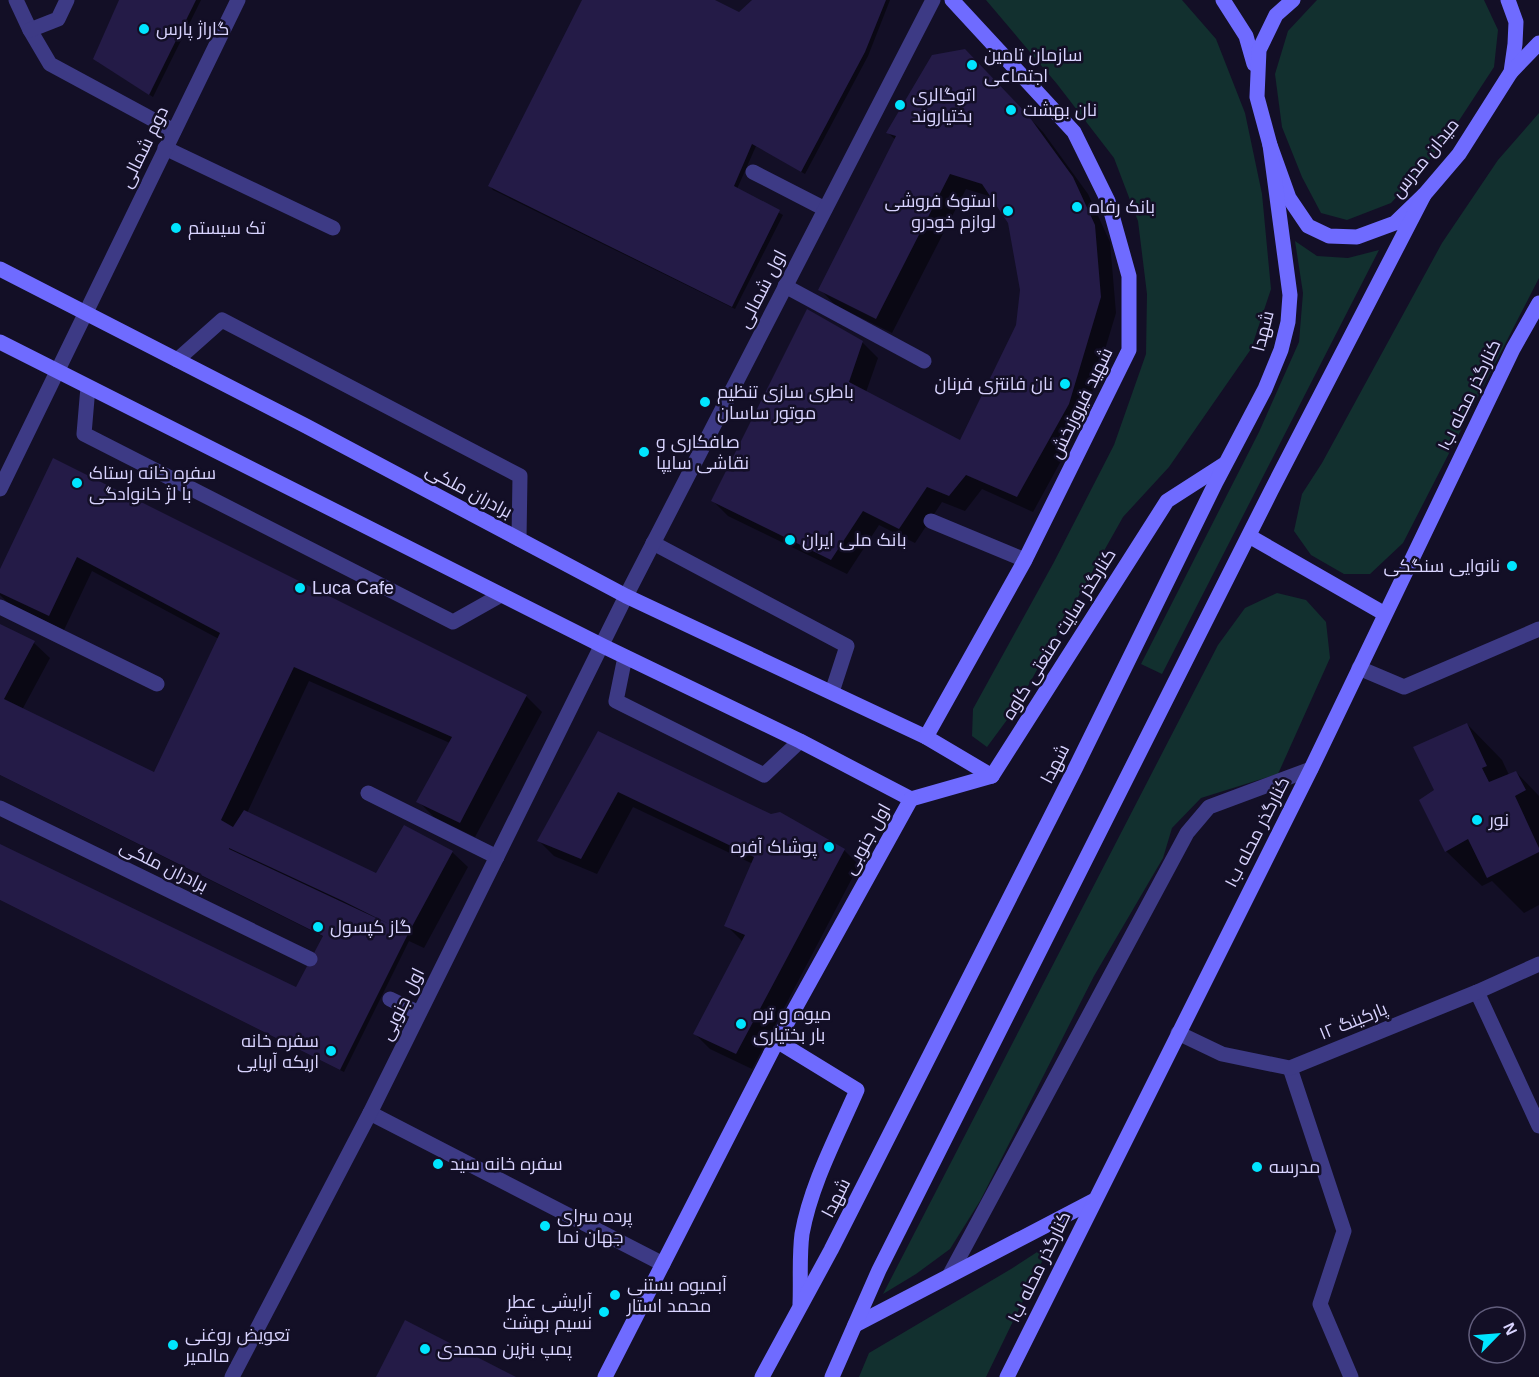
<svg xmlns="http://www.w3.org/2000/svg" width="1539" height="1377" viewBox="0 0 1539 1377" font-family="Helvetica,Cairo,sans-serif">
<style>
.green{fill:#12302f}
.shadow{fill:#0007}
.building{fill:#241b47;fill-rule:evenodd}
.lines{fill:none;stroke-linecap:round;stroke-linejoin:round}
.lane{stroke:#3d3a85;stroke-width:15}
.street{stroke:#3d3a85;stroke-width:15}
.secondary{stroke:#6f6bff;stroke-width:15}
.poi-dot{fill:#00e5ff;stroke:#130f26;stroke-width:2}
.labels{text-anchor:middle;dominant-baseline:central;stroke-width:5;stroke-linejoin:round;paint-order:stroke}
.poi-label{font-size:18px;fill:#d9d4ff;stroke:#130f26;text-anchor:start}
.street-label{font-size:18px;fill:#d9d4ff;stroke:#130f26}
</style>
<rect width="100%" height="100%" fill="#130f26"/>
<!-- green -->
<g class="green">
<polygon points="986,0 1182,0 1216,39 1245,113 1262,194 1271,289 1251,349 1169,467 1123,517 1015,709 987,747 972,736 973,709 1054,562 1114,445 1146,354 1147,294 1138,221 1114,158 1057,84"/>
<polygon points="1317,0 1484,0 1498,30 1494,67 1460,119 1422,169 1391,203 1347,220 1321,213 1302,177 1282,127 1275,74 1288,31"/>
<polygon points="1539,113 1539,278 1403,543 1370,574 1344,574 1311,555 1294,531 1302,494 1322,463 1442,243 1498,160"/>
<polygon points="1295,241 1317,256 1348,258 1379,250 1162,674 1141,664 1259,432 1299,342 1303,293"/>
<polygon points="1277,593 1306,600 1326,622 1330,658 1278,774 1201,798 1172,828 1163,858 1094,976 980,1201 950,1249 916,1274 883,1294 1218,645 1245,608"/>
<polygon points="1051,1243 986,1377 859,1377 869,1353 1011,1269"/>
</g>
<!-- shadow -->
<g class="shadow">
<polygon points="121,0 201,0 153,97 98,62"/>
<polygon points="583,0 711,0 739,14 755,0 890,0 868,56 805,174 756,146 737,189 783,215 735,309 493,190 490,186"/>
<polygon points="980,67 1043,132 1088,194 1110,242 1116,313 1084,419 1033,512 982,489 965,511 942,502 915,543 879,525 847,574 728,516 712,500 862,342 878,358 866,392 960,442 1017,325 1022,290 1009,223 992,197 966,189 892,333 835,305 820,289 896,140 888,133"/>
<polygon points="53,460 526,696 542,712 475,837 434,817 418,801 450,743 309,681 247,813 376,874 452,852 468,867 424,948 409,941 344,1072 0,900 0,845 296,989 324,937 0,775 0,625 34,643 50,658 22,710 155,774 219,639 92,571 64,630 8,603 0,595 0,573"/>
<polygon points="1467,724 1502,760 1509,775 1516,772 1539,796 1539,905 1524,913 1492,881 1482,886 1446,851 1436,791"/>
<polygon points="598,733 844,850 859,865 752,1069 710,1049 695,1034 743,942 726,925 753,864 633,807 597,874 554,856 538,840"/>
</g>
<!-- building -->
<g class="building">
<polygon points="119,0 196,0 149,95 93,59"/>
<polygon points="582,0 715,0 739,12 752,0 886,0 865,52 801,172 752,144 734,186 780,210 732,307 488,186"/>
<polygon points="965,49 1028,115 1073,177 1095,225 1101,297 1069,404 1017,497 966,475 949,496 927,487 899,529 863,511 831,560 711,501 807,309 863,341 849,382 960,440 1016,325 1020,290 1008,223 982,184 950,174 876,319 818,290 896,136 886,133 932,55"/>
<path d="M 53,458 L 527,695 L 460,823 L 416,802 L 452,737 L 294,667 L 221,820 L 233,827 L 244,810 L 376,873 L 404,825 L 453,851 L 408,934 L 340,1070 L 0,900 L 0,844 L 296,987 L 323,936 L 0,775 L 0,624 L 35,641 L 4,699 L 154,772 L 220,633 L 77,557 L 49,616 L 0,593 L 0,569 ZM 229,848 L 343,901 L 389,924 L 229,849 Z"/>
<polygon points="1467,723 1487,766 1482,768 1489,782 1516,771 1526,790 1515,796 1539,848 1539,852 1487,878 1468,839 1445,852 1419,800 1434,790 1413,747"/>
<polygon points="598,731 771,814 780,812 845,849 736,1054 693,1034 745,935 724,926 754,857 618,792 581,859 537,841"/>
<polygon points="405,1320 516,1377 376,1377"/>
</g>
<g class="lines">
<!-- lane -->
<g class="lane">
<polyline points="16,0 30,30 50,64 174,131"/>
<polyline points="30,30 58,19 67,0"/>
<polyline points="165,148 333,228"/>
<polyline points="753,172 825,209"/>
<polyline points="785,286 924,361"/>
<polyline points="177,360 222,320 520,476 519,539"/>
<polyline points="88,387 84,434 453,622 501,595"/>
<polyline points="931,521 1025,560"/>
<polyline points="653,543 847,646 832,692"/>
<polyline points="0,607 157,684"/>
<polyline points="625,657 616,701 764,775 800,741"/>
<polyline points="1359,668 1404,687 1539,629"/>
<polyline points="368,793 497,857"/>
<polyline points="0,808 310,959"/>
<polyline points="1477,992 1539,1126"/>
<polyline points="390,999 419,1013"/>
<polyline points="1290,1068 1344,1231 1320,1304 1351,1377"/>
<polyline points="949,1276 1187,833 1209,807 1311,769"/>
</g>
<!-- street -->
<g class="street">
<polyline points="0,489 238,0"/>
<polyline points="1178,1033 1222,1054 1290,1068 1477,992 1539,964"/>
<polyline points="370,1113 663,1264"/>
<polyline points="232,1377 370,1113 626,596 933,0"/>
</g>
<!-- secondary -->
<g class="secondary">
<polyline points="1223,0 1246,36 1254,64"/>
<polyline points="1293,0 1276,15 1259,50 1257,97 1270,145 1289,198 1308,226 1329,236 1357,237 1395,223 1424,195 1459,154 1511,72 1515,44 1516,22 1508,0"/>
<polyline points="1511,72 1539,43"/>
<polyline points="0,269 306,426 626,596 926,737 992,776"/>
<polyline points="0,342 603,646 800,741 911,799"/>
<polyline points="1249,536 1385,614"/>
<polyline points="926,737 1025,560 1129,350 1129,276 1108,201 1074,132 952,0"/>
<polyline points="911,799 992,776 1167,501 1223,465"/>
<path d="M 777,1041 L 857,1090 C 837,1136 811,1184 802,1234 C 799,1257 801,1281 800,1304"/>
<polyline points="855,1325 1093,1201"/>
<polyline points="605,1377 777,1041 911,799"/>
<polyline points="762,1377 831,1250 1076,767 1216,482 1265,389 1281,350 1288,322 1290,295 1270,145"/>
<polyline points="832,1377 879,1270 1271,491 1424,195"/>
<polyline points="1007,1377 1311,769 1513,349 1539,303"/>
</g>
</g>
<!-- markers -->
<g class="poi-dot">
<circle cx="144" cy="29" r="6"/>
<circle cx="972" cy="65" r="6"/>
<circle cx="900" cy="105" r="6"/>
<circle cx="1011" cy="110" r="6"/>
<circle cx="1077" cy="207" r="6"/>
<circle cx="1008" cy="211" r="6"/>
<circle cx="176" cy="228" r="6"/>
<circle cx="1065" cy="384" r="6"/>
<circle cx="705" cy="402" r="6"/>
<circle cx="644" cy="452" r="6"/>
<circle cx="77" cy="483" r="6"/>
<circle cx="790" cy="540" r="6"/>
<circle cx="1512" cy="566" r="6"/>
<circle cx="300" cy="588" r="6"/>
<circle cx="1477" cy="820" r="6"/>
<circle cx="829" cy="847" r="6"/>
<circle cx="318" cy="927" r="6"/>
<circle cx="741" cy="1024" r="6"/>
<circle cx="331" cy="1051" r="6"/>
<circle cx="438" cy="1164" r="6"/>
<circle cx="1257" cy="1167" r="6"/>
<circle cx="545" cy="1226" r="6"/>
<circle cx="615" cy="1295" r="6"/>
<circle cx="604" cy="1312" r="6"/>
<circle cx="173" cy="1345" r="6"/>
<circle cx="425" cy="1349" r="6"/>
</g>
<g class="labels">
<!-- poi labels -->
<g class="poi-label">
<text x="156" y="29">گاراژ پارس</text>
<text x="984" y="55">سازمان تامین<tspan x="984" dy="21">اجتماعی</tspan></text>
<text x="912" y="95">اتوگالری<tspan x="912" dy="21">بختیاروند</tspan></text>
<text x="1023" y="110">نان بهشت</text>
<text x="996" y="201" text-anchor="end">استوک فروشی<tspan x="996" dy="21">لوازم خودرو</tspan></text>
<text x="1089" y="207">بانک رفاه</text>
<text x="188" y="228">تک سیستم</text>
<text x="1053" y="384" text-anchor="end">نان فانتزی فرنان</text>
<text x="717" y="392">باطری سازی تنظیم<tspan x="717" dy="21">موتور ساسان</tspan></text>
<text x="656" y="442">صافکاری و<tspan x="656" dy="21">نقاشی سایپا</tspan></text>
<text x="89" y="473">سفره خانه رستاک<tspan x="89" dy="21">با لژ خانوادگی</tspan></text>
<text x="802" y="540">بانک ملی ایران</text>
<text x="1500" y="566" text-anchor="end">نانوایی سنگکی</text>
<text x="312" y="588">Luca Cafe</text>
<text x="1489" y="820">نور</text>
<text x="817" y="847" text-anchor="end">پوشاک آفره</text>
<text x="330" y="927">گاز کپسول</text>
<text x="753" y="1014">میوه و تره<tspan x="753" dy="21">بار بختیاری</tspan></text>
<text x="319" y="1041" text-anchor="end">سفره خانه<tspan x="319" dy="21">اریکه آریایی</tspan></text>
<text x="450" y="1164">سفره خانه سید</text>
<text x="1269" y="1167">مدرسه</text>
<text x="557" y="1216">پرده سرای<tspan x="557" dy="21">جهان نما</tspan></text>
<text x="627" y="1285">آبمیوه بستنی<tspan x="627" dy="21">محمد استار</tspan></text>
<text x="592" y="1302" text-anchor="end">آرایشی عطر<tspan x="592" dy="21">نسیم بهشت</tspan></text>
<text x="185" y="1335">تعویض روغنی<tspan x="185" dy="21">مالمیر</tspan></text>
<text x="437" y="1349">پمپ بنزین محمدی</text>
</g>
<!-- street labels -->
<g class="street-label">
<text transform="translate(144 147) rotate(-64)">دوم شمالی</text>
<text transform="translate(1425 158) rotate(-51)">میدان مدرس</text>
<text transform="translate(762 289) rotate(-63)">اول شمالی</text>
<text transform="translate(1263 331) rotate(-76)">شهدا</text>
<text transform="translate(1469 395) rotate(-64)">کنارگذر محله ب۱</text>
<text transform="translate(1081 403) rotate(-64)">شهید فیروزبخش</text>
<text transform="translate(469 491) rotate(28)">برادران ملکی</text>
<text transform="translate(1059 634) rotate(-58)">کنارگذر سایت صنعتی کاوه</text>
<text transform="translate(1055 764) rotate(-63)">شهدا</text>
<text transform="translate(1257 832) rotate(-63)">کنارگذر محله ب۱</text>
<text transform="translate(867 839) rotate(-61)">اول جنوبی</text>
<text transform="translate(164 866) rotate(26)">برادران ملکی</text>
<text transform="translate(402 1004) rotate(-64)">اول جنوبی</text>
<text transform="translate(1353 1021) rotate(-22)">پارکینگ ۱۲</text>
<text transform="translate(836 1198) rotate(-63)">شهدا</text>
<text transform="translate(1039 1267) rotate(-64)">کنارگذر محله ب۱</text>
</g>
</g>
<!-- north arrow -->
<g transform="translate(1497 1335) rotate(65)"><circle r="28" fill="#130f26" stroke="#625e7d" stroke-width="1.5"/>
<path d="M0-4.5L10 22L0 15L-10 22Z" fill="#00e5ff"/>
<text y="-9" font-size="16" font-weight="bold" text-anchor="middle" fill="#d9d4ff">N</text>
</g>
</svg>
